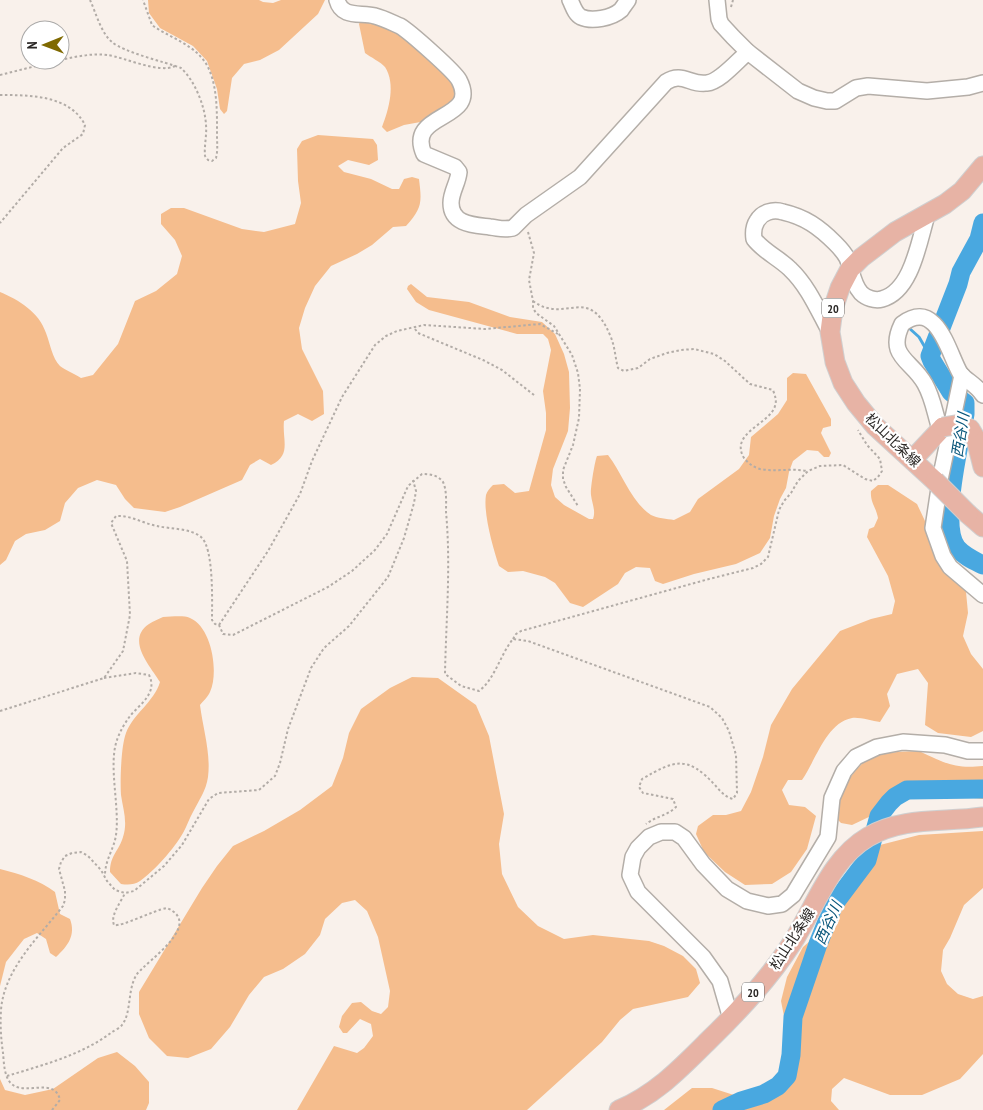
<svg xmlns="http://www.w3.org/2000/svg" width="983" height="1110" viewBox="0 0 983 1110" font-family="'PT Sans Narrow','Noto Sans JP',sans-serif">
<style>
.green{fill:#f5bd8d}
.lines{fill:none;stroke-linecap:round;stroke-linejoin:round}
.stream{stroke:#49a8e0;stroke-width:3}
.river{stroke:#49a8e0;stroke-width:19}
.minor-casing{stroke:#b4aea8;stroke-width:18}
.major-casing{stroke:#d0cfcf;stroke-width:21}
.path{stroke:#b2aca7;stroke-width:2;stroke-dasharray:2.5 2.5;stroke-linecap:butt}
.minor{stroke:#fff;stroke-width:15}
.major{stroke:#e7b3a5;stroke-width:19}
.major-bridge-casing{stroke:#d0cfcf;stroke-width:21;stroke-linecap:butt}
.major-bridge{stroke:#e7b3a5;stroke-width:19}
.labels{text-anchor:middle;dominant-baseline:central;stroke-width:4.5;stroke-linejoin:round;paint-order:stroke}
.shield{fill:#fff;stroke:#6a6866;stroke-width:1}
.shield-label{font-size:12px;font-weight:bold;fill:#2a2725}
.street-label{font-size:14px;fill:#2a2725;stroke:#fff}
.water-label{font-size:15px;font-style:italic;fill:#065479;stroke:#fff}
</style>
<rect width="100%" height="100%" fill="#f9f1eb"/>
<!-- green -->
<g class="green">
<polygon points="148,0 259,0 263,2 273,3 281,0 325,0 318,14 279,50 260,60 244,64 232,78 227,111 224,114 220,109 217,89 207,61 193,46 160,28 149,13"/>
<path d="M 361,20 L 388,23 L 429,52 L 458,90 L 449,109 L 426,121 L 404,125 L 387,132 L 382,127 C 389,109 396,84 385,67 C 381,62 370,57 365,53 L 359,24 Z"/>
<path d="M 318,135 L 373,139 L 377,145 L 378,160 L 369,165 L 348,160 L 338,166 L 344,172 L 371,179 L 392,189 L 399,189 L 404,179 L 412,177 L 419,179 C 422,203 422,208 406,226 L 393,227 L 372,245 L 357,254 L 331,266 L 315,286 L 305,308 L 299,328 L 302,349 L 323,391 L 324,414 L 312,421 L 298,414 L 284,421 C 282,440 292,455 271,465 L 260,459 L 250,465 L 242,480 L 180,507 L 165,512 L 134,508 L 125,499 L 116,485 L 97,480 L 78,488 L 65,503 L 60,521 L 45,530 L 26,534 L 15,541 L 6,560 L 0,565 L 0,292 C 19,300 39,312 46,333 C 50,343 52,358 60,366 C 65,370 75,374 81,378 L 93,375 L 118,344 L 135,301 L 156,291 L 177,274 L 182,256 L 175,240 L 161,224 L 161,214 L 171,208 L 184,208 L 242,229 L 264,232 L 295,224 L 301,203 L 298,181 L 297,149 L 302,141 Z"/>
<path d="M 411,284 L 427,297 L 469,302 L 510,317 L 542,322 L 555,334 L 564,354 L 569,372 L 570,408 L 568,431 L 553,469 L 551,485 L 555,497 L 564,505 L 589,519 L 593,519 C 596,510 592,504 591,495 C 590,490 595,460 597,456 L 608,455 C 622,473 632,503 651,515 C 657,518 667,519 674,520 L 690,512 L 698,499 L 739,469 L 749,455 L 751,437 L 778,414 L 787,400 L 787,378 L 793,373 L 806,374 L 831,419 L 831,426 L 823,428 L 821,433 L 831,453 L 829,457 L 824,457 L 818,451 L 807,450 L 793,461 L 789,472 L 786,488 L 780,499 L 774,516 L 770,538 L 760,553 L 736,564 L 694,574 L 663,584 L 655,581 L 650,568 L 636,567 L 625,573 L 618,584 L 583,607 L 570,603 L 555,583 L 545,577 L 523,571 L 508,572 L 499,566 C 493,548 483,513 486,495 C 487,491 490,488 493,485 L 504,484 L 515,493 L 529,491 L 546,430 L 546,413 L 543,391 L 551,350 L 548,339 L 543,334 L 517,334 L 429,310 L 416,302 L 407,289 L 408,286 Z"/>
<path d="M 878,485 L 888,485 L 917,504 L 925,521 L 931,547 L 941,565 L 959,581 L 966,592 L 968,613 L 963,636 L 971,654 L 983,669 L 983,731 L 971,737 L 938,733 L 925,725 L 928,683 L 918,669 L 897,674 L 887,694 L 890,706 L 880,722 C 872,721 860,717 852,718 C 826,723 816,760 802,780 L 788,780 L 782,790 L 789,805 L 805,807 L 816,816 L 807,849 L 791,872 L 772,884 L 745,885 L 725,872 L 704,852 L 696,834 L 698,826 L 713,815 L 726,815 L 741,811 L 751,792 L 763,757 L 771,725 L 792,689 L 840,631 L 871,619 L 892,614 L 895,601 L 888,576 L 867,537 L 869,529 L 874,527 L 878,518 C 876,507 870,502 871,491 Z"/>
<path d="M 163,617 C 171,617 183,615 190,618 C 212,627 219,673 210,692 C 208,697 203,701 200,705 C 203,729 211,753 208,777 C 206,791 199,800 193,812 C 189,819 187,826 183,833 C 174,849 154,871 140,881 C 134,885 128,885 121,884 L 110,872 C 110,855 119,851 123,837 C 128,822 123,809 121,795 C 120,781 121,746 126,733 C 133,714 154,702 160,682 C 151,667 125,640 149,624 C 153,621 159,619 163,617 Z"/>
<polygon points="412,677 438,678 476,705 489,736 504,814 499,844 502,874 518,907 538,926 564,939 593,935 649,941 664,946 683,956 696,969 700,983 688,997 633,1009 620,1020 602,1042 527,1110 297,1110 334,1046 357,1053 364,1048 373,1036 371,1024 360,1019 347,1033 343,1033 339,1027 342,1016 352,1003 361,1002 372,1011 381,1014 388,1007 390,991 378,937 367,911 355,900 342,903 325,919 320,935 305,954 283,969 264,977 249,995 230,1027 211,1049 188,1058 167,1056 149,1038 139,1014 139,992 202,888 217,866 233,846 264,831 300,810 332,786 343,758 349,733 361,709 390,688"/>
<path d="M 919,751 C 945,763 954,769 983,766 L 983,799 L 955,796 L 916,797 L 892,806 L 852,825 L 841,823 C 839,821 837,819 837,816 C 833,799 854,768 868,759 C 883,751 902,752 919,751 Z"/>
<polygon points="983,831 983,888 964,905 950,938 943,950 941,971 947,984 958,994 973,999 983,996 983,1054 960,1079 922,1095 890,1095 844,1078 832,1089 831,1101 839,1110 664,1110 692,1088 712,1088 737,1096 762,1090 785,1071 789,1041 781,1001 787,977 803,947 817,935 833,932 839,921 835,899 854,867 880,845 919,835"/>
<path d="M 0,869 C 20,874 39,880 55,892 L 60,914 L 70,919 C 76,935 68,946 56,957 L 50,953 L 46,939 L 37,933 L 24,939 L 6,962 L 0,986 Z"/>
<polygon points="117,1052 135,1066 149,1082 149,1103 146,1110 0,1110 0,1079 5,1090 25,1095 53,1089 98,1058"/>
</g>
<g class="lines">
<!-- stream -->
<polyline class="stream" points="909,328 919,337 930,356"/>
<!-- river -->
<g class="river">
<path d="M 983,223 L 979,239 L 961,272 L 958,284 L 930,356 L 932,361 L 951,392 L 965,403 L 965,414 C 960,442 939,526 957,548 C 964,556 973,560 983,565"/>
<polyline points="722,1110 741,1101 764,1094 778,1086 787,1076 791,1055 793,1017 818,944 834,904 867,860 879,816 889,803 895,797 907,790 983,789"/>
</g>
<defs>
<g id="minor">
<path d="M 337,0 C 342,19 361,12 375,16 C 383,18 393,23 400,26 C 410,32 454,71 459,80 C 481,122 405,111 424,154 L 455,167 L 459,172 C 458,183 451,192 451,203 C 451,225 475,225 490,227 C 500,228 502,230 513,228 L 526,215 L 580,177 L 666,82 C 682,71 691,86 707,83 C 720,82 738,60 748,52"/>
<path d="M 570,0 C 573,6 575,14 581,17 C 592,22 612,18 621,10 C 623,7 626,3 628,0"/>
<polyline points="717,0 719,19 721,24 733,37 748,52 798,91 814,98 827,101 835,101 856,88 868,86 927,91 968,87 983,83"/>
<path d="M 830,332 C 818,310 808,286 790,269 C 779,258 764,252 754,239 C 753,232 753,227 757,221 C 762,212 773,209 783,212 C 805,217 819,227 835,243 C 839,247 844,252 847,258 C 852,269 852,283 861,293 C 866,298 875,301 882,299 C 912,291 919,241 927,215"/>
<polyline points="962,375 941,475 933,528 943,556 950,567 983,595"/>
<path d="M 940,429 C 935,414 933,398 925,384 C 912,360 886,357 902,324 C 937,298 948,352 960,373 C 965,380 977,385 983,395"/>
<polyline points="731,1019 720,981 703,957 638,892 630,875 633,857 638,848 649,837 661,832 675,832 684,838 703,864 727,889 747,901 768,906 782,904 793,895 828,837 832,798 844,771 856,757 877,747 903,742 945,745 968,751 983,751"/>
</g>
<g id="major">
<polyline points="970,429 976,439 983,467"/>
<polyline points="913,459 943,427"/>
<polyline points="935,481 875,426 856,403 843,383 835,362 830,332 833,309 840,288 850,269 861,258 895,232 945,204 962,191 983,166"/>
<polyline points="968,514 983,527"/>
<path d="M 619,1110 C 656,1094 680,1069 708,1041 C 738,1012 769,979 792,943 C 815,908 830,859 868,837 C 904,816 944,823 983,817"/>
</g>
</defs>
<!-- minor casing -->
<use href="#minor" class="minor-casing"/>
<!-- major casing -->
<use href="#major" class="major-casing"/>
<!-- path -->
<g class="path">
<path d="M 90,0 C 96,13 101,33 112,42 C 123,52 165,62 181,68 C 195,81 205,106 206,125 C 207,135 204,146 205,156 L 208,160 L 212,161 L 216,158 C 218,150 217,143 217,135 C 217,111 218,75 201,57 C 189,43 167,36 152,25 L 143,0"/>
<polyline points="731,7 733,0"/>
<path d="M 60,60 C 75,57 91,53 107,55 C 124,57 159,74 175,66"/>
<polyline points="0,75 60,60"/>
<path d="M 0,95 C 29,95 70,95 85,125 L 83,134 L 63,148 L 0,223"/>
<polyline points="528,232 534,253 529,280 533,301 533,308 536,313 554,326 572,355 578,373 580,389 579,418 573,445 563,470 563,479 566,487 578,506"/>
<path d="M 533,301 C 565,325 588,283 610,335 C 615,346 615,357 618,368 L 624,371 L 638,368 L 650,359 L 667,353 L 681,350 L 694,349 L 714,354 L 725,361 L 750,384 L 773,390 C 775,396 777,400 775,406 C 770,424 729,433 744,458 C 748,463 753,467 760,469 C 775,472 791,468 807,471"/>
<polyline points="415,329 418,333 483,360 502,370 534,395"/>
<polyline points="219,625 268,551 300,494 312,461 342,397 375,345 386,336 397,331 424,325 485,329 540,324 558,334"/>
<polyline points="513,639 516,634 521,631 709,579 753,568 761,564 768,557 779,510 784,501 791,493 798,481 808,471 820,466 843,465 865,479 873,481 878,477 882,471 880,459 867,445 858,430"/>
<path d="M 104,678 L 136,673 L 149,675 C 158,693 140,704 130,716 C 125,723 120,731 117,740 C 108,765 120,807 116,835 C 114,849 105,860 105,875"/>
<path d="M 0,711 L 104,678 L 123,651 L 130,615 L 127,561 L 111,523 L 116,516 C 130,515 142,523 157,526 C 170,529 190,528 201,537 C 214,548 212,602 212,620 L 215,624 L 219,625 L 223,634 L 233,635 L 328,587 L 352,571 L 375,550 L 387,534 L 408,486 L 422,474 C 430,474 438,475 443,482 C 447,490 446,503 446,512 C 451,566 446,620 445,674 L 461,686 L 479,691 C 495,679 500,655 513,639 L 528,641 L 710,707 L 722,718 L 729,731 L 736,755 L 737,793 L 733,799 C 725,797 720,791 715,785 C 687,755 675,760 642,779 L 639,787 L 643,793 L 673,799 L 676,807 C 667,816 656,816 646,824"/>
<path d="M 7,1076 C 43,1065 82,1055 112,1032 C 115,1030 120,1028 122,1025 C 132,1012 127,989 137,974 C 148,960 204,924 167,908 C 154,910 122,927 114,925 C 110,915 121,902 125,893"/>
<path d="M 52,1110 L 60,1100 C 55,1077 27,1095 13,1085 C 4,1079 4,1063 3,1053 C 1,1039 0,1025 1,1010 C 4,969 39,937 63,906 L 65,900 L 65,891 L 59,869 L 61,862 L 65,856 L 72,853 L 81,852 L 88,856 L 101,870 L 107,881 L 115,890 L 125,893 L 134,891 L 164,866 L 182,845 L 209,799 L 218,793 L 259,790 L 275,776 L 280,763 L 288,729 L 311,668 L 324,648 L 349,626 L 388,577 L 404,538 L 414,503 L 416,491 L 413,480"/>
</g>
<!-- minor -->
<use href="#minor" class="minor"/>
<!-- major -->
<use href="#major" class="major"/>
<defs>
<g id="major-bridge">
<polyline points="943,427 955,425 970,429"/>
<polyline points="935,481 968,514"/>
</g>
</defs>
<!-- major-bridge casing -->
<use href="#major-bridge" class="major-bridge-casing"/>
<!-- major-bridge -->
<use href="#major-bridge" class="major-bridge"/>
</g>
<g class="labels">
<!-- shield labels -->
<g class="shield">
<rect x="822" y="298.5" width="22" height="19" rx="4"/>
<rect x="742" y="982.5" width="22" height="19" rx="4"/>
</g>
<g class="shield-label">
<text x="833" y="308">20</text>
<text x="753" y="992">20</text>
</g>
<!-- street labels -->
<g class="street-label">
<text transform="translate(893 440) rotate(44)">松山北条線</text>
<text transform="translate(792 939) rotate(-57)">松山北条線</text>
</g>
<!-- water labels -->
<g class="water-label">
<text transform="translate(960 435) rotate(-81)">西谷川</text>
<text transform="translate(828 923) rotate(-66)">西谷川</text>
</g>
</g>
<!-- north arrow -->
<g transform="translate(45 45) rotate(269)"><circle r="24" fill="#ffffff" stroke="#aaa9a8"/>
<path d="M0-4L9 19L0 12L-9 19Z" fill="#7f6900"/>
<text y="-8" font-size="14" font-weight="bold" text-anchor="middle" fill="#2a2725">N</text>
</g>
</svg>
